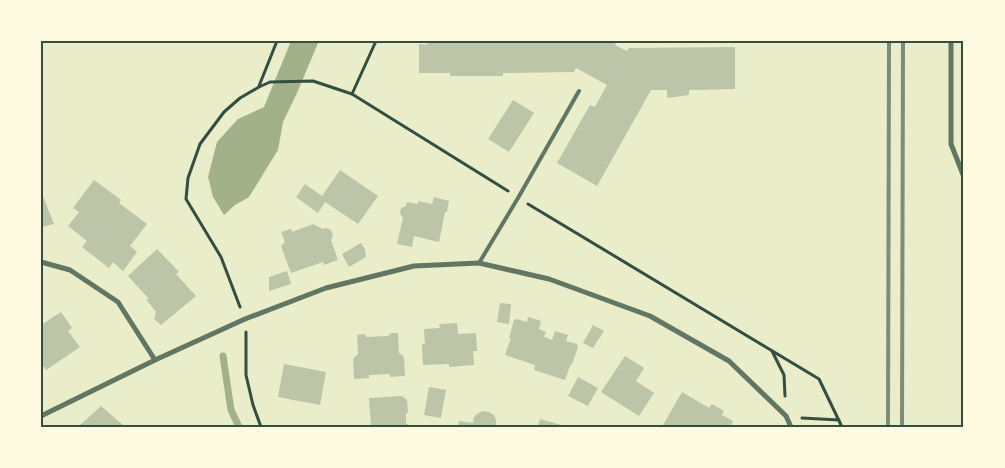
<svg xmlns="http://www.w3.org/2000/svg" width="1005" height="468" viewBox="0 0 1005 468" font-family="'Space Grotesk',sans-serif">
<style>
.water{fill:#a3b18a}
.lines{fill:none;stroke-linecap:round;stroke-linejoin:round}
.stream{stroke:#a3b18a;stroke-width:7}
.building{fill:#bcc5a7}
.path{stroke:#344e41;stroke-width:3}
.service{stroke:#617663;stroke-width:4}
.minor{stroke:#617663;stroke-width:5}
.rail{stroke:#7c8e77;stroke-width:4}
.neatline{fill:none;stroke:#344e41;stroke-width:2}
</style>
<rect width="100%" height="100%" fill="#e9edc9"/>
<!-- water -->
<polygon class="water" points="291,41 320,41 318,43 297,93 283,122 278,150 249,197 235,205 224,215 213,197 208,177 217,142 238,119 264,107"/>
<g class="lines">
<!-- stream -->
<polyline class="stream" points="223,356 231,410 239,427"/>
</g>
<!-- building -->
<g class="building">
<polygon points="428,41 617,41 615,45 627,51 629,48 735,47 735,89 689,90 689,95 667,98 667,90 651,90 597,186 557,163 590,105 595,107 607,85 576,68 574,72 503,73 503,76 450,76 450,73 419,73 419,44 427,45"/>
<polygon points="513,100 534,113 509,152 488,139"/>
<polygon points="340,170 378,196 358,224 325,202 318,213 296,197 305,184 322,196"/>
<polygon points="94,180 121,200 119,203 147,224 130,246 137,252 123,271 113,262 109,268 82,247 87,241 68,226 79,212 73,208"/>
<polygon points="41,191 54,224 41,227"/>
<polygon points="434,197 449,201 447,212 445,212 439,242 414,236 412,247 397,244 403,218 400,213 401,208 406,206 407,202 418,204 418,201 432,204"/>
<polygon points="313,224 323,229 326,228 331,230 333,235 331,240 338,260 324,265 323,262 291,273 281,246 285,242 281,232 291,229 292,232"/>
<polygon points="361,243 365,249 366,257 349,267 342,254"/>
<polygon points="157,249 179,272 176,274 196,296 161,325 154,319 156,312 146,299 149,299 128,276"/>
<polygon points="287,271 291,284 269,291 269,277"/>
<polygon points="500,303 511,304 509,324 497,322"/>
<polygon points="61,312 72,328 68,331 80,347 46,370 41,363 41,325"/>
<polygon points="528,317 541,321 539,329 546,332 544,337 552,340 555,331 568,335 566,341 577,344 578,347 572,364 570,366 565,380 534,370 535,365 505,355 511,338 509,338 514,320 517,319 527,322"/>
<polygon points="457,323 458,334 476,333 477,351 473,351 474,365 449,367 449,364 423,365 422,344 425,344 424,329 440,328 439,324"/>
<polygon points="593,325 604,331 593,348 583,343"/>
<polygon points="391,333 398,333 399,353 404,357 405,376 390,377 390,374 369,375 369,378 354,379 353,359 358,354 357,335 364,334 367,337 388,336"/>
<polygon points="625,356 644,368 636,381 654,393 639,416 601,392"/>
<polygon points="284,364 326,372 320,405 278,397"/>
<polygon points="578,377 598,388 588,406 568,396"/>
<polygon points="429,387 446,390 441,418 424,415"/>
<polygon points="682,392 709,408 712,404 724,411 722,415 733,421 730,427 662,427"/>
<polygon points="402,396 407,400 408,413 406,413 406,424 408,424 408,427 371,427 369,398"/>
<polygon points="101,406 125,427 78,427"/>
<polygon points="483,411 489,412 494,415 496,420 496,427 458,427 459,421 473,423 474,417 478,413"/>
<polygon points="540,419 565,426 565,427 538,427"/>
</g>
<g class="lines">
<!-- path -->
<g class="path">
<polyline points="259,86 277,41"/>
<polyline points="352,94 376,41"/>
<polyline points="528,204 819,379 842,427"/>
<polyline points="240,307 221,257 186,199 188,178 200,144 224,112 240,98 259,87 270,82 313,81 352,94 508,191"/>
<polyline points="246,332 246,375 253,405 261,427"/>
<polyline points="772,351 784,375 785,396"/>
<polyline points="802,418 839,420"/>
</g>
<!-- service -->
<polyline class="service" points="479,263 518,198 579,91"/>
<!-- minor -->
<g class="minor">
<polyline points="951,41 951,144 964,177"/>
<polyline points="41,262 70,270 118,302 155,360"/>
<polyline points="41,416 155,360 245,319 326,288 414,266 479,263 549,279 650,316 729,361 786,416 791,427"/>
</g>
<!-- rail -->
<g class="rail">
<polyline points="888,427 889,41"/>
<polyline points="902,427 903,41"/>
</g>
</g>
<!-- border -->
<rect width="1005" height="468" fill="none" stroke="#fefae0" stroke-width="85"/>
<rect x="42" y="42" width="920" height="384" class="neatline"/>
</svg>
